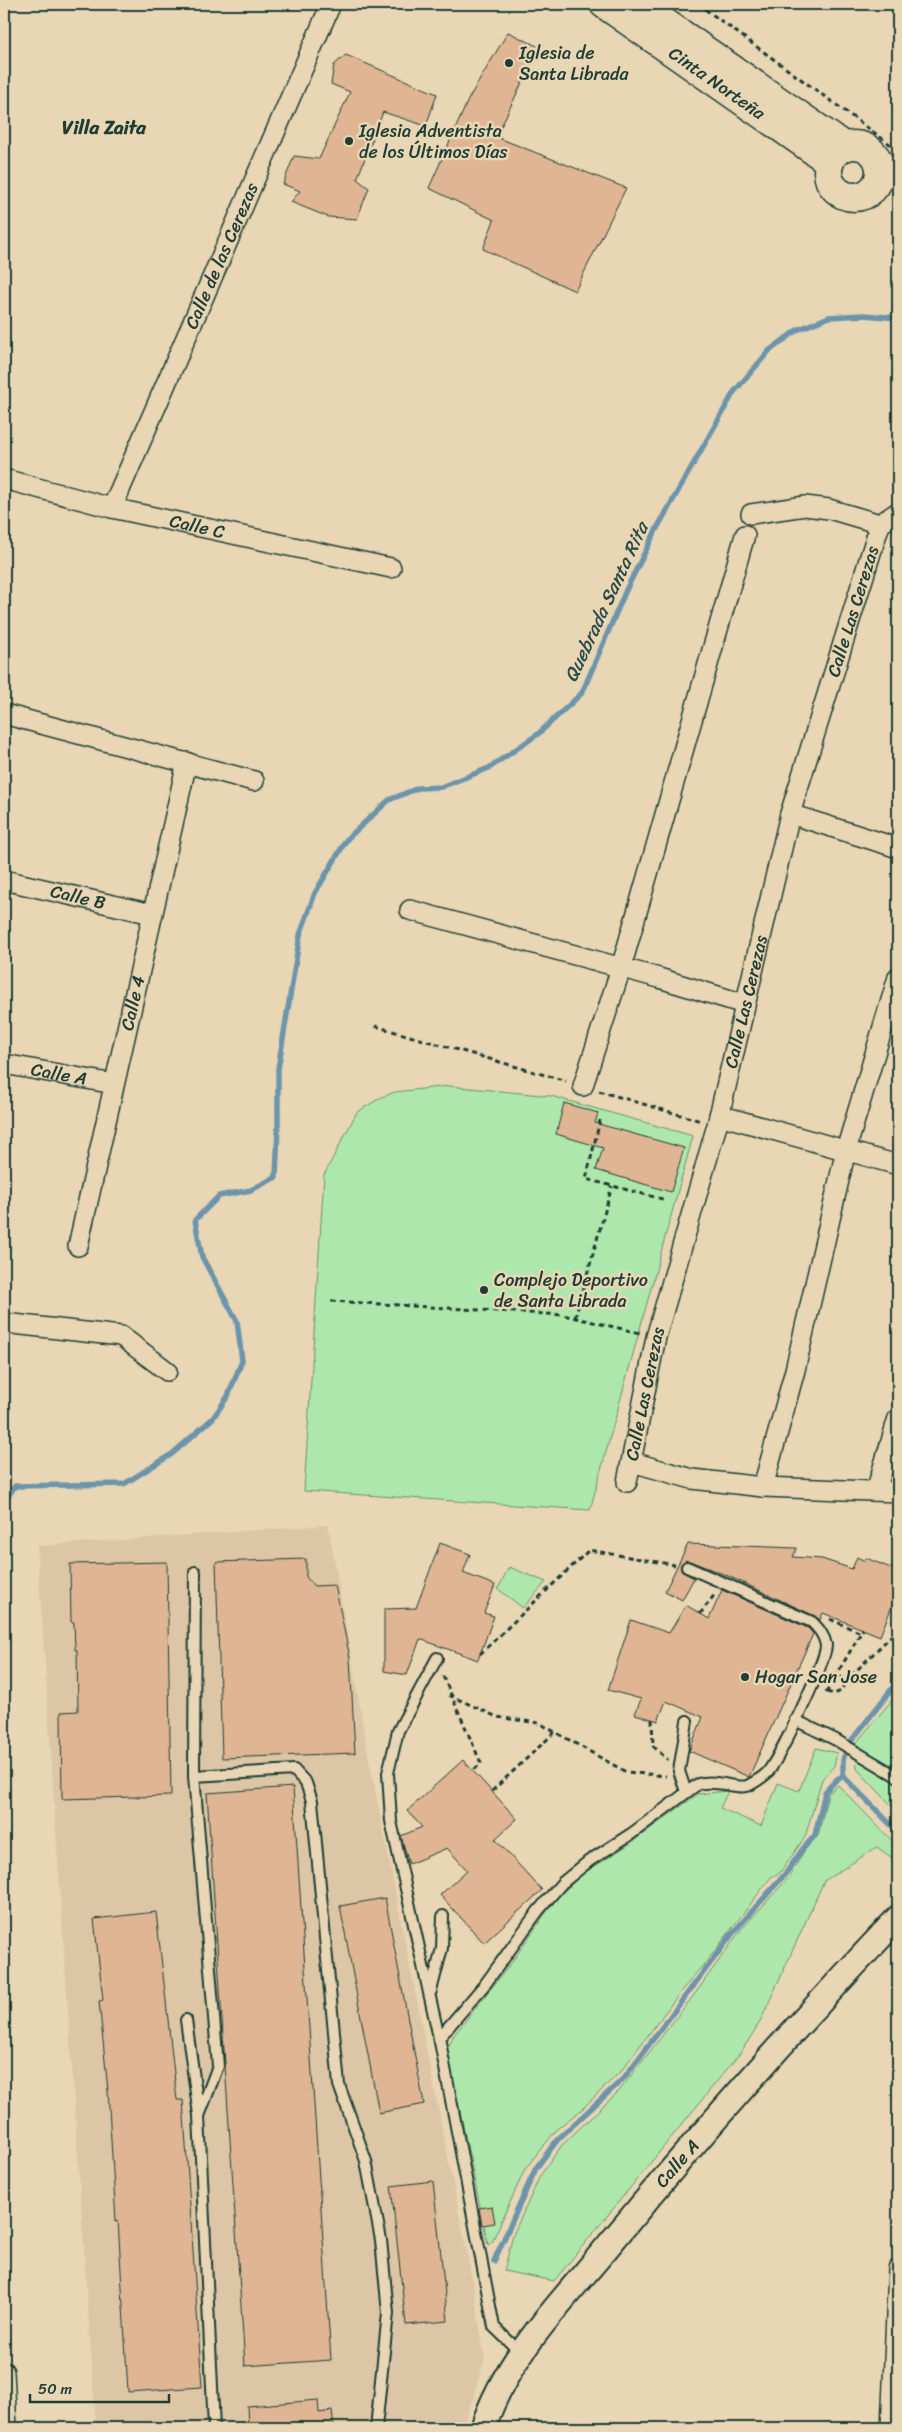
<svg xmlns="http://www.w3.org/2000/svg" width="902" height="2432" viewBox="0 0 902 2432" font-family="Sriracha,sans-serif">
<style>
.built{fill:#ddc6a5}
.green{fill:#aee7ab;stroke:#669270}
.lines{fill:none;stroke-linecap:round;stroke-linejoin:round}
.stream{stroke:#6c95ab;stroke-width:5.5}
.building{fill:#dfb593;stroke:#1f3d34}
.service-casing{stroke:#1f3d34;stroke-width:14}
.minor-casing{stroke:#1f3d34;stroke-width:22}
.tertiary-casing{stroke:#1f3d34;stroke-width:28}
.secondary-casing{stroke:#1f3d34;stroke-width:31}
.path{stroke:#1f3d34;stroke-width:3;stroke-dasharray:5 4;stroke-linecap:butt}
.service{stroke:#e8d6b4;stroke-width:10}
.minor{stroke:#e8d6b4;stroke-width:19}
.tertiary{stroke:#e8d6b4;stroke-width:24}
.secondary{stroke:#e8d6b4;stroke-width:28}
.poi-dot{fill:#1f3d34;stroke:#e8d6b4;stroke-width:2}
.labels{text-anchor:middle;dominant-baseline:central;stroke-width:5;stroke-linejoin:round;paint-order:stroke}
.poi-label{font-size:18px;fill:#1f3d34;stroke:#e8d6b4;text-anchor:start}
.street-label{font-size:18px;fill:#1f3d34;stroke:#e8d6b4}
.neighbourhood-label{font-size:19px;font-weight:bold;fill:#1f3d34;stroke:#e8d6b4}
.water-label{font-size:19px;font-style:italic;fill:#2c4c48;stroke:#e8d6b4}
</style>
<rect width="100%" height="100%" fill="#e8d6b4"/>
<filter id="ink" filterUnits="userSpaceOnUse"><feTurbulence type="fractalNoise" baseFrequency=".02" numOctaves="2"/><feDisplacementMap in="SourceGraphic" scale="10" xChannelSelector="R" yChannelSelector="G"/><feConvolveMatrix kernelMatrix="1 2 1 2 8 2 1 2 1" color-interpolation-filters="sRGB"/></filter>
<g filter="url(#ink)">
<!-- built -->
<polygon class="built" points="328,1525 368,1754 472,2279 485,2359 463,2428 96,2428 37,1546"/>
<!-- green -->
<g class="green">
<polygon points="449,1086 551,1096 693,1136 590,1510 304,1491 324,1175 357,1112 382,1097 395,1092"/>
<polygon points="509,1567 546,1582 523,1608 498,1589"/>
<polygon points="898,1693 898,1773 855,1744"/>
<polygon points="816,1748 837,1753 834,1766 822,1779 805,1837 780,1873 771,1877 714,1952 682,1990 621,2071 580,2111 559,2127 540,2150 525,2169 492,2242 488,2245 447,2049 454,2035 509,1966 554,1901 581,1875 625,1847 698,1794 728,1791 720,1808 761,1826 778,1783 799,1791"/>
<polygon points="856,1756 898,1783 898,1812 857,1769"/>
<polygon points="838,1785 898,1847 898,1862 877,1847 824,1881 760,2022 741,2052 554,2281 504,2271 513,2235 540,2176 562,2145 620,2090 697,1991 740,1931 789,1877 806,1848 818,1836 828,1794"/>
</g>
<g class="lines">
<!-- stream -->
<g class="stream">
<polyline points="4,1502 15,1486 124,1484 172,1454 213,1418 228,1396 242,1361 237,1321 202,1257 195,1220 219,1196 251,1190 276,1177 278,1127 278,1069 300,935 315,893 347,839 389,800 418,788 441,787 489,768 538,734 582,693 626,590 656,530 734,392 769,351 797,330 829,317 864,315 898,318"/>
<polyline points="898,1681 848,1745 843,1760 843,1776 898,1832"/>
<polyline points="494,2261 536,2168 558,2139 624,2078 732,1934 786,1873 802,1850 815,1835 825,1792 837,1779 843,1776"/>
</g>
</g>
<!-- building -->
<g class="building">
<polygon points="508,32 539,47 496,137 626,188 575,291 483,249 494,220 429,188 469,98"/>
<polygon points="346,55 437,94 426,126 383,112 357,179 369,188 357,219 328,217 291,202 300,191 283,184 294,156 319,159 350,92 331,84 334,65"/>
<polygon points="564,1103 598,1113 595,1123 684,1148 671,1192 596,1170 603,1148 556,1134"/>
<polygon points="440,1543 470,1554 463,1573 495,1585 484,1613 494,1616 478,1660 420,1639 407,1675 384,1671 384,1609 416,1608"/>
<polygon points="688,1544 797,1548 793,1557 822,1559 852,1569 857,1557 865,1561 866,1558 898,1571 898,1603 894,1601 880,1636 823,1613 820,1620 815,1616 728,1576 687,1560 681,1564 681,1571 694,1578 682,1600 665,1591"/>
<polygon points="306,1559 306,1577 314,1586 335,1585 350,1658 355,1753 222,1758 216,1562"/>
<polygon points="167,1562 171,1796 62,1799 61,1712 78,1711 77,1650 75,1650 74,1622 71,1622 70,1564"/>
<polygon points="722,1590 808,1628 813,1634 749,1777 689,1751 703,1717 666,1701 658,1721 635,1714 641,1699 608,1690 631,1620 669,1633 686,1605 709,1619"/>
<polygon points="463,1760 517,1819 495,1839 542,1890 484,1943 440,1895 467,1870 447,1848 409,1864 401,1836 422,1827 407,1811"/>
<polygon points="293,1787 331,2360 245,2366 207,1793"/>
<polygon points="385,1898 424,2104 379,2113 340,1906"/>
<polygon points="156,1912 177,2100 183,2100 202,2387 128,2392 118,2220 116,2221 108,2091 99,2001 103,2000 94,1919"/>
<polygon points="433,2181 448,2321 406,2325 391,2186"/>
<polygon points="492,2206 495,2223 482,2225 479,2208"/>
<polygon points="318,2400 319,2413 332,2411 334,2428 248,2428 247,2406"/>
</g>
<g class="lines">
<defs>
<g id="service">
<polyline points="195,1572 194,1776 218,2066 199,2116 214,2428"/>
<polyline points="437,1658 398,1731 388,1773 391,1821 441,2047 494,2327 520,2352"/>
<polyline points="795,1720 836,1740 898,1777"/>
<polyline points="194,1776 294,1770 306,1783 312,1801 339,2085 366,2161 381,2240 388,2313 376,2428"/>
<polyline points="686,1792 679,1771 687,1721"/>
<polyline points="431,1991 442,1948 443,1916"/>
<polyline points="186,2020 199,2115"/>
<path d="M 439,2038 L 486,1983 L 538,1911 L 562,1883 L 589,1861 L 631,1834 L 698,1784 C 717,1779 735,1789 747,1786 C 752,1784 763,1777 767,1773 C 778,1761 827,1660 826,1645 C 824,1635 819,1629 812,1622 L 687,1567"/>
</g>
<g id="minor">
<path id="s1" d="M 4,479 L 112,508 L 391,568"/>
<path id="s2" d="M 112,508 L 331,4"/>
<polyline points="751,514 805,506 829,509 880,524 898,512"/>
<polyline points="4,714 254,781"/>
<polyline points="790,814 898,848"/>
<path id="s3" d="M 4,880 L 152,914"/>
<polyline points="410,910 659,978 744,1004"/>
<path id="s4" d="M 4,1064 L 114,1084"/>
<polyline points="583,1086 621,968 745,535"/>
<polyline points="719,1115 898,1165"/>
<path id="s5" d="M 78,1246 L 187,762"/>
<polyline points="4,1323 121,1336 167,1371"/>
<polyline points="632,1462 692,1479 763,1487 898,1492"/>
<path id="s6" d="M 627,1482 L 656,1337 L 717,1125 L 790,814 L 880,524"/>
<polyline points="763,1487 795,1370 846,1150 898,977"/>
<polyline points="876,1491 898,1418"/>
<polyline points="4,2372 7,2428"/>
<polyline points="891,2428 898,2269"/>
</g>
<g id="tertiary">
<path id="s7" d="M 483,2428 C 506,2357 561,2303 608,2246 C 701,2133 798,2024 898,1918"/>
</g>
<g id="secondary">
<path id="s8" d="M 604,4 L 830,162"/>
<polyline points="638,4 845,147"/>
<circle cx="854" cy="171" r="26"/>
</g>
</defs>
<!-- service casing -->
<use href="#service" class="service-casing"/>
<!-- minor casing -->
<use href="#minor" class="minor-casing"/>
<!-- tertiary casing -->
<use href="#tertiary" class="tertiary-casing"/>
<!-- secondary casing -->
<use href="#secondary" class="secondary-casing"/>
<!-- path -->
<g class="path">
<polyline points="698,4 898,150"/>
<polyline points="375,1026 566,1081"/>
<polyline points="599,1091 701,1121"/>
<polyline points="600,1120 586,1179 666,1200"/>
<polyline points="331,1301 563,1315 640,1333"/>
<polyline points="575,1318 612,1186"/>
<polyline points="700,1614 715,1594"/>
<polyline points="830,1619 861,1633"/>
<polyline points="480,1654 589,1550 675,1565"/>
<polyline points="443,1676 481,1763 473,1771"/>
<polyline points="845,1682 898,1629"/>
<polyline points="827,1692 834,1694 841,1691 845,1682 838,1674"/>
<polyline points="826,1693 863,1629"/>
<polyline points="449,1695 497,1717 539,1723 626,1772 666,1776"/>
<polyline points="652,1719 653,1746 668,1760"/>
<polyline points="492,1791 555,1732"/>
</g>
<!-- service -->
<use href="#service" class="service"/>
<!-- minor -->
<use href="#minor" class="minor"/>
<!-- tertiary -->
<use href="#tertiary" class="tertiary"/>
<!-- secondary -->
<use href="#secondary" class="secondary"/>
</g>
</g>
<!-- markers -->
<g class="poi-dot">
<circle cx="509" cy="63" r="5"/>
<circle cx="349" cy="141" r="5"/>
<circle cx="484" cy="1290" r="5"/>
<circle cx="745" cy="1677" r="5"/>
</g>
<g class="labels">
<!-- poi labels -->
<g class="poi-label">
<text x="519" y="53">Iglesia de<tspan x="519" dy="21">Santa Librada</tspan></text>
<text x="359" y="131">Iglesia Adventista<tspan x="359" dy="21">de los Últimos Días</tspan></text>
<text x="494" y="1280">Complejo Deportivo<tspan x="494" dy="21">de Santa Librada</tspan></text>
<text x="755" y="1677">Hogar San Jose</text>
</g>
<!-- street labels -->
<g class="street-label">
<text stroke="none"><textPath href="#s8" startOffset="138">Cinta Norteña</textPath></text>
<text stroke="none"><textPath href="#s2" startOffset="275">Calle de las Cerezas</textPath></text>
<text stroke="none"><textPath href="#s1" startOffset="199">Calle C</textPath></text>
<text stroke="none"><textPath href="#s6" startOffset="900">Calle Las Cerezas</textPath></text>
<text stroke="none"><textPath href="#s3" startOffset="76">Calle B</textPath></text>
<text stroke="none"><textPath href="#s6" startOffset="495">Calle Las Cerezas</textPath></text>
<text stroke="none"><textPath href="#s5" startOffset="249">Calle 4</textPath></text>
<text stroke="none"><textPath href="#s4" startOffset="56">Calle A</textPath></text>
<text stroke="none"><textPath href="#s6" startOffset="90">Calle Las Cerezas</textPath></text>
<text stroke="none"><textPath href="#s7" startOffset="330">Calle A</textPath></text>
</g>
<!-- neighbourhood labels -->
<g class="neighbourhood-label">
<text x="104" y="127">Villa Zaita</text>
</g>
<!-- water labels -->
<g class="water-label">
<text transform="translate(606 602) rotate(-65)">Quebrada Santa Rita</text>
</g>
</g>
<!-- margin -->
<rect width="902" height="2432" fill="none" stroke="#e8d6b4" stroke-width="20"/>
<rect x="10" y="10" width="882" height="2412" fill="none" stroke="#1f3d34" stroke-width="2" filter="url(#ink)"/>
<!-- scale -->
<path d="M30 2394v8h139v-8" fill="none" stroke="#1f3d34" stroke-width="2.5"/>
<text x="38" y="2394" font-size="15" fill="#1f3d34" stroke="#e8d6b4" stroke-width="4" paint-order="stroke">50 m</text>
</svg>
